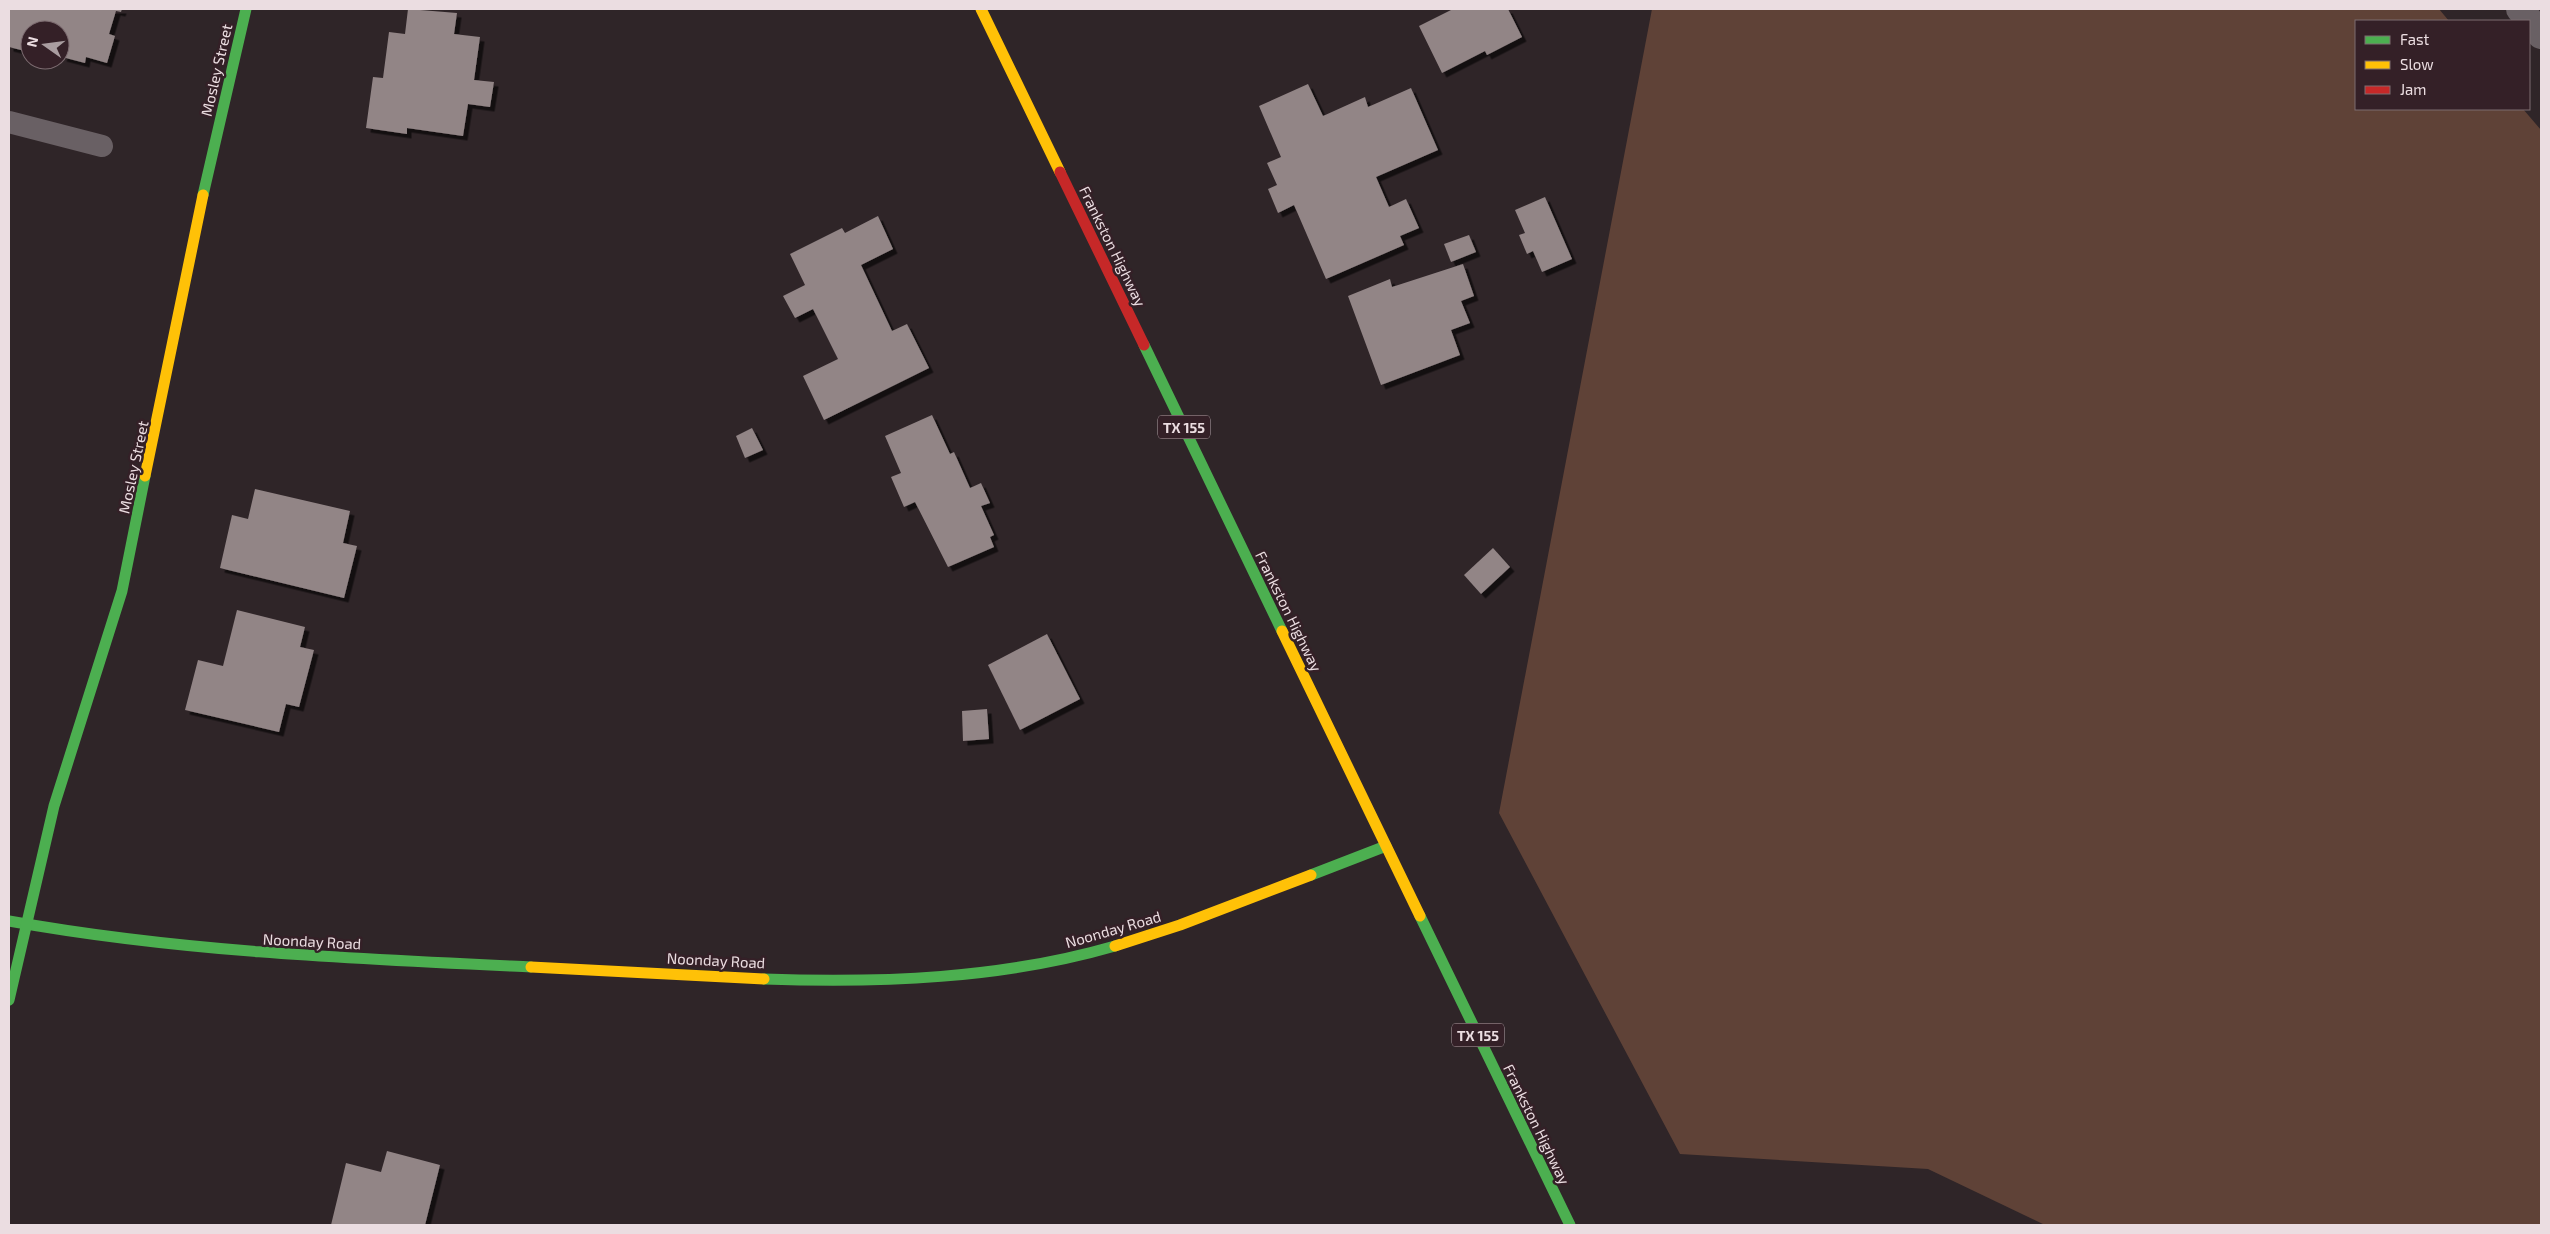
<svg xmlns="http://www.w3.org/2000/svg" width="2550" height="1234" viewBox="0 0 2550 1234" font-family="'Exo 2',sans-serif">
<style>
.forest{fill:#5f4237}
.building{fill:#928586;filter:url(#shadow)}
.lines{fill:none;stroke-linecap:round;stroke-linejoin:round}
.lane{stroke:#696064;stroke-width:22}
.street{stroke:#696064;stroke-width:28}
.fast{stroke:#4caf50;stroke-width:11}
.slow{stroke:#ffc107;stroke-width:11}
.jam{stroke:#c62828;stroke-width:11}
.labels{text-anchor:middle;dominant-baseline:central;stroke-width:5;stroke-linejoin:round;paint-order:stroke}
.shield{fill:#342027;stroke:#b4a4a9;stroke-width:1}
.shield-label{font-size:14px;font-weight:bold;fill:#ebdde1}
.street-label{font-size:15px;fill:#ebdde1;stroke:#342027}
</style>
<defs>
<filter id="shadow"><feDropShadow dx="4.5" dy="4.5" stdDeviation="0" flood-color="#0009"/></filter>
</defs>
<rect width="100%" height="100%" fill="#2f2528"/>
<!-- forest -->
<polygon class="forest" points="1652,9 2439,9 2449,21 2356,21 2356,109 2523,109 2541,130 2541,1225 2045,1225 1928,1169 1680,1154 1499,813"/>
<!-- building -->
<g class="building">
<polygon points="9,9 122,9 121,12 116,11 109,34 115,36 107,63 86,57 85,63 62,57 64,52 60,51 60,30 30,30 30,42 27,41 25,51 9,47"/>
<polygon points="408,9 457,13 454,34 480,37 474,80 494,82 490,107 468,104 463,136 407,128 407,134 366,128 373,77 383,78 389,32 405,34"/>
<polygon points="1453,9 1508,9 1522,37 1487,55 1485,51 1442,73 1419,26"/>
<polygon points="1308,84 1323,116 1365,97 1368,107 1411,88 1438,150 1376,177 1389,207 1406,199 1419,228 1400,236 1404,245 1326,279 1294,205 1278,213 1268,189 1277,185 1267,163 1281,157 1259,106"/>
<polygon points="1545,197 1572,259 1542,272 1533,251 1527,254 1519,235 1525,233 1515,210"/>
<polygon points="878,216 893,249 861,265 892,331 907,324 929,368 824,420 803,376 838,359 813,309 795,318 783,296 805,285 790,254 842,228 845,233"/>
<polygon points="1469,235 1476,252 1451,262 1444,244"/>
<polygon points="1463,264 1474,296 1461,301 1470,323 1451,330 1460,355 1381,385 1348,296 1390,279 1392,287"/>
<polygon points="932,415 950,454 954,452 970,488 981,483 990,503 981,506 994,535 990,537 994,547 948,567 915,502 904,507 891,477 901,473 885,436"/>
<polygon points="752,428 763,450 745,458 736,436"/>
<polygon points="255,489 350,511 343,543 357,546 344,598 220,568 232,515 248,519"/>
<polygon points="1493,548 1510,567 1481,594 1464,575"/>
<polygon points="237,610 305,627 300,647 314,650 299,707 286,704 279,732 185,710 198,660 223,666"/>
<polygon points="1047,634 1080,699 1020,730 988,665"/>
<polygon points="987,709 989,739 963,741 962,711"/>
<polygon points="387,1151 440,1165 425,1225 331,1225 346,1163 381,1172"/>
</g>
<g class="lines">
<!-- lane -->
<polyline class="lane" points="9,122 102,146"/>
<!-- street -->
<polyline class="street" points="2520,9 2541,35"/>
<!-- fast -->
<g class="fast">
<polyline points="203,195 246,9"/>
<polyline points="1144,345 1282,631"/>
<polyline points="1311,875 1386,846"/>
<polyline points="1420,916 1570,1225"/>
<path d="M 9,921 C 182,952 356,959 531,967"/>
<path d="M 764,979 C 882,983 1001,979 1115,946"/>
<polyline points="9,1000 54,806 122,591 145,476"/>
</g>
<!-- slow -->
<g class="slow">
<polyline points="981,9 1060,172"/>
<polyline points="145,476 203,195"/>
<polyline points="1282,631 1420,916"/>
<polyline points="1115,946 1180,925 1311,875"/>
<polyline points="531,967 764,979"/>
</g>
<!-- jam -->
<polyline class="jam" points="1060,172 1144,345"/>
</g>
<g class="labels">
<!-- shield labels -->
<g class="shield">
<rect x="1158" y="415.5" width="52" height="23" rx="4"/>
<rect x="1452" y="1023.5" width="52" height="23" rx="4"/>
</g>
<g class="shield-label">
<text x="1184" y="427">TX 155</text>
<text x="1478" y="1035">TX 155</text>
</g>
<!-- street labels -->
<g class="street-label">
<text transform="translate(216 70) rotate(-77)">Mosley Street</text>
<text transform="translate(1113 246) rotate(64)">Frankston Highway</text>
<text transform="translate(133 467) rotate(-78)">Mosley Street</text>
<text transform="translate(1289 611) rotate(64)">Frankston Highway</text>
<text transform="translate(1113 929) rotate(-16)">Noonday Road</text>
<text transform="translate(312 941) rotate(3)">Noonday Road</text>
<text transform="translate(716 960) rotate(3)">Noonday Road</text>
<text transform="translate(1537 1124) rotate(64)">Frankston Highway</text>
</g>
</g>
<!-- border -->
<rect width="2550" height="1234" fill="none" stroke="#ebdde1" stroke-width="20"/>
<!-- legend -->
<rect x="2355" y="20" width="175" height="90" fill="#342027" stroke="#7d6c71"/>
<rect x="2365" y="36" width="25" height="8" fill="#4caf50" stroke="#7d6c71"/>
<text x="2400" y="45" font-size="15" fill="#ebdde1">Fast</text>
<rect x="2365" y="61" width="25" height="8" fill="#ffc107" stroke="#7d6c71"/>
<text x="2400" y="70" font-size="15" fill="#ebdde1">Slow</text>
<rect x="2365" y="86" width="25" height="8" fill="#c62828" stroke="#7d6c71"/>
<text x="2400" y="95" font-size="15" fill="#ebdde1">Jam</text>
<!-- north arrow -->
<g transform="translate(45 45) rotate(284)"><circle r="24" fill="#342027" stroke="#7d6c71"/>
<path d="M0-4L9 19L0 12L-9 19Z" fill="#a99da0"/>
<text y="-8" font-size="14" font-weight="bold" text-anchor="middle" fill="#ebdde1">N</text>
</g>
</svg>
